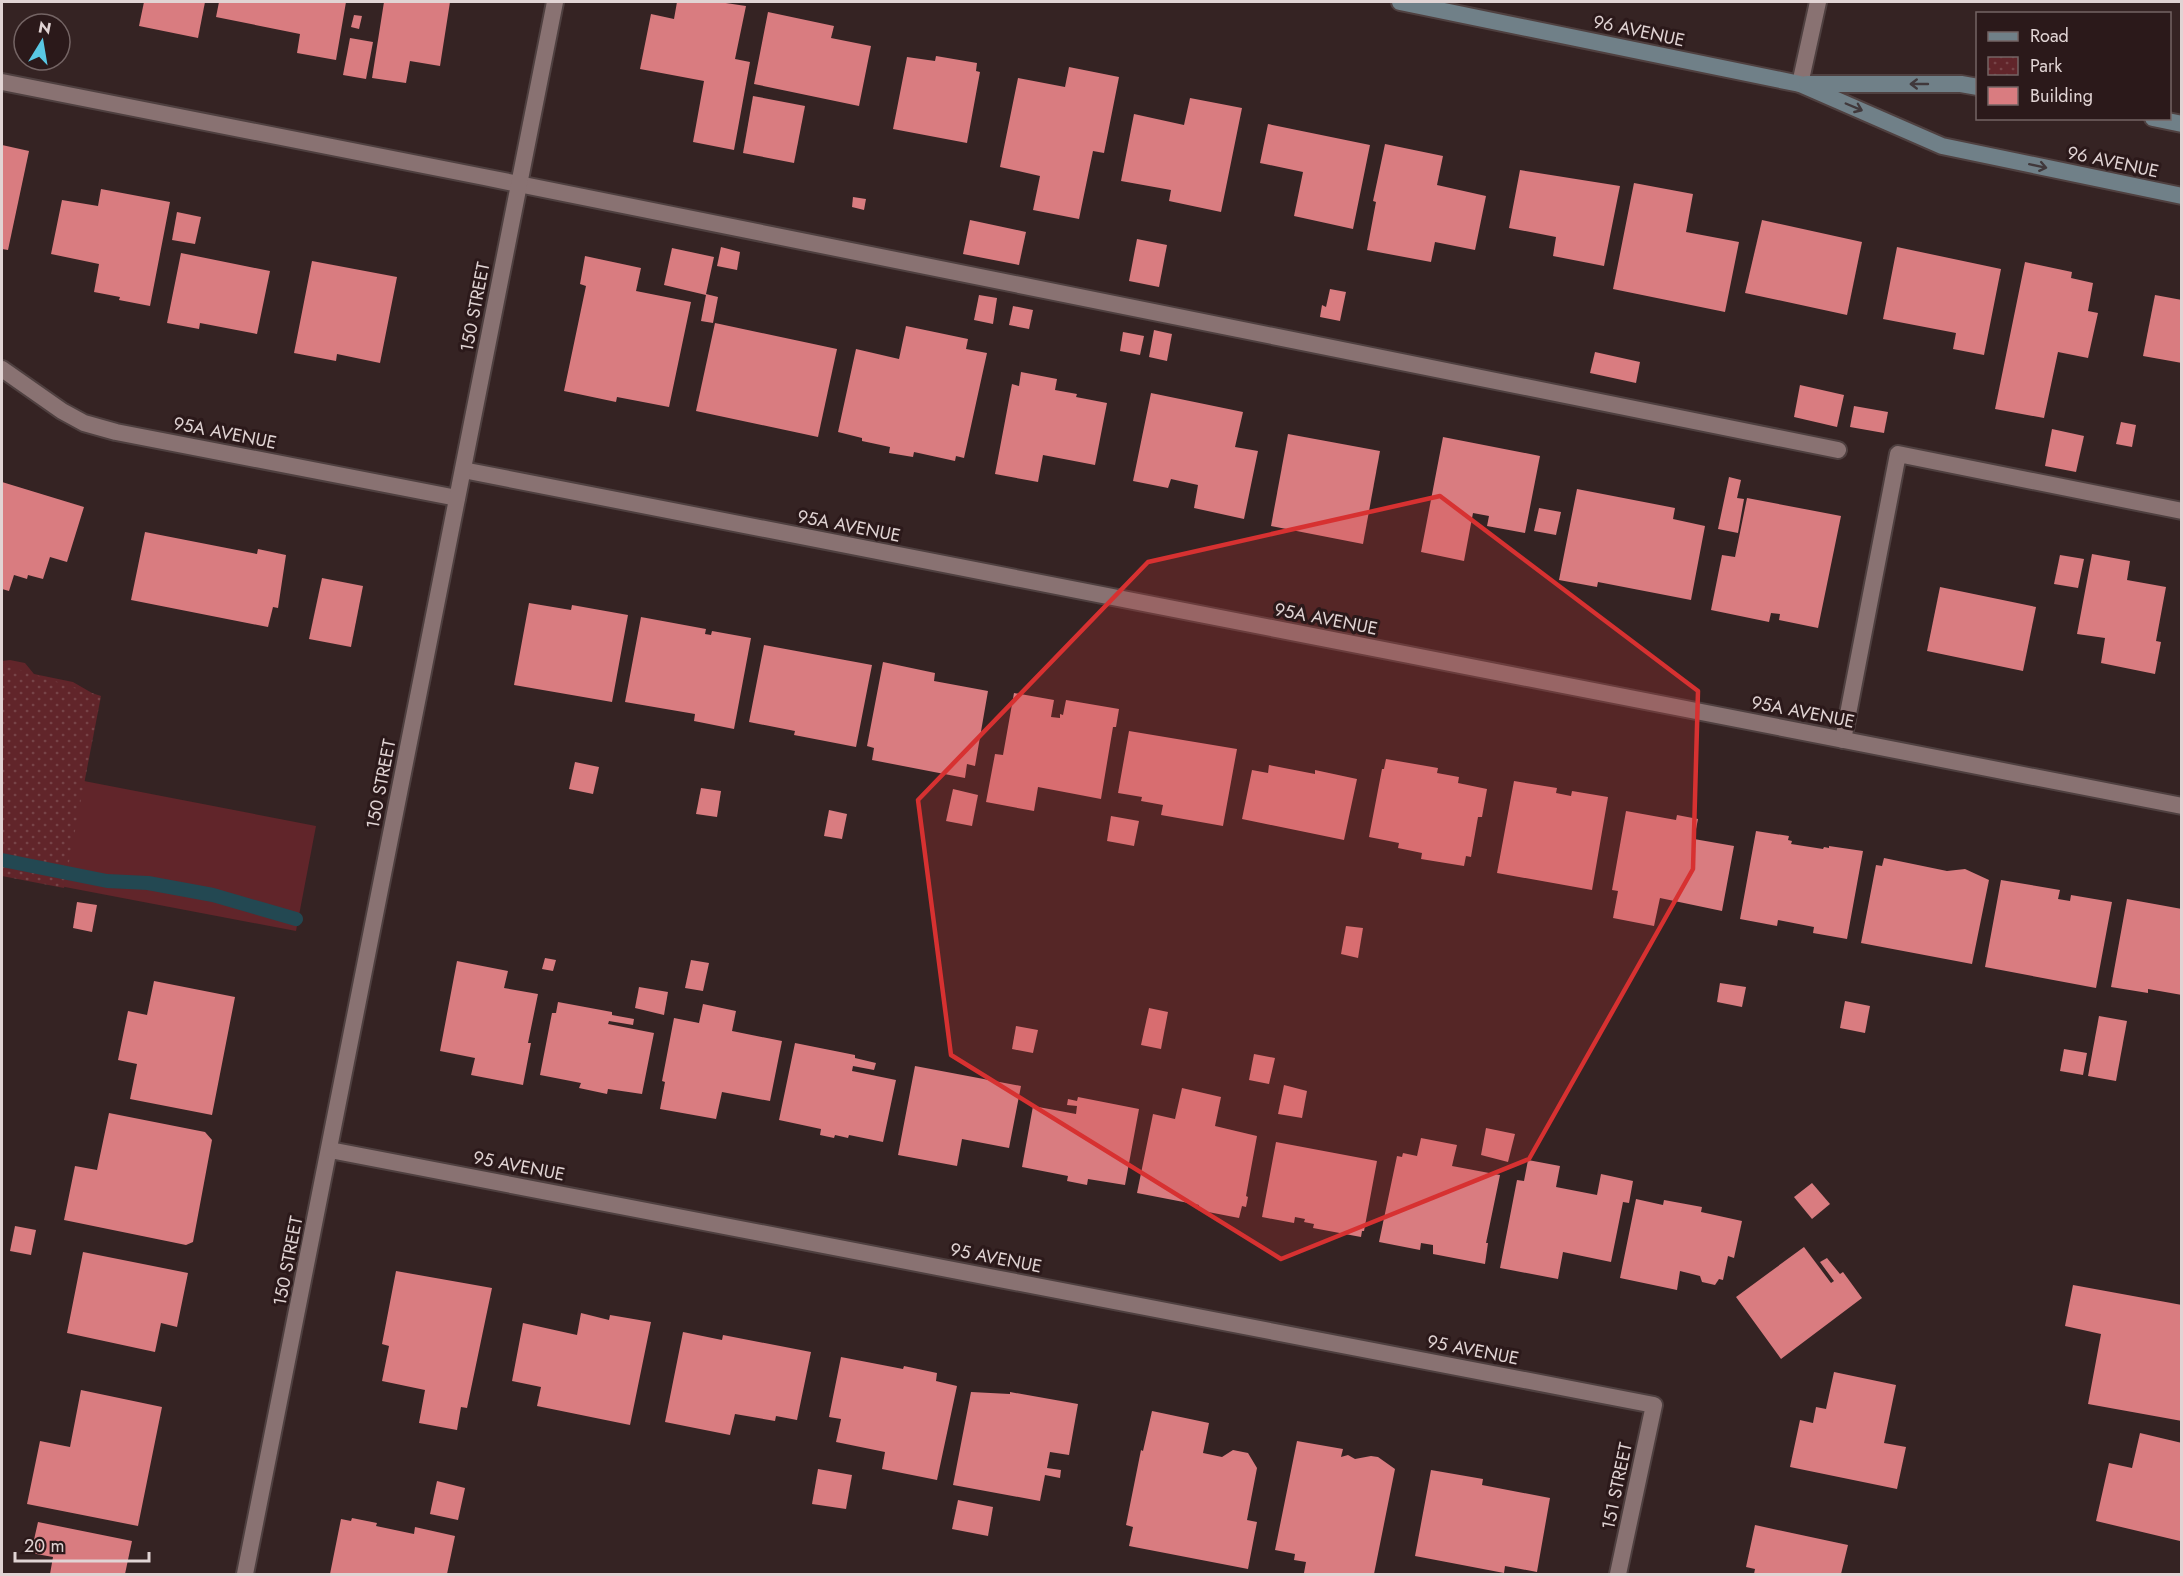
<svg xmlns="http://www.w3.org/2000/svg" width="2183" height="1576" viewBox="0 0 2183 1576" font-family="Jost,sans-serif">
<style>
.grass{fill:#61252a}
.park{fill:url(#park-dots)}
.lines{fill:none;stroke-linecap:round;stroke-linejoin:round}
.stream{stroke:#234852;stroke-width:14}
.building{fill:#d97c80}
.service-casing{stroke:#4f4040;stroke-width:20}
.minor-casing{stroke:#4f4040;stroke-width:20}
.secondary-casing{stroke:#4f4040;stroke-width:20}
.service{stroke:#897272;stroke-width:16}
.minor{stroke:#897272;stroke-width:16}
.secondary{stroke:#708088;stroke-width:16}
.oneway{stroke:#40383b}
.marked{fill:#d73131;fill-opacity:0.2;stroke:#d73131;stroke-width:4.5;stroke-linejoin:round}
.labels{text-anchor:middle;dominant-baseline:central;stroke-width:6;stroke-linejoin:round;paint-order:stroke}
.street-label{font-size:18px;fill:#e1d4d4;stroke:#2b191a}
</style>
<defs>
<pattern id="park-dots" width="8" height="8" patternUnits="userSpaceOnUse" patternTransform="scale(1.5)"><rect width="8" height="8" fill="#61252a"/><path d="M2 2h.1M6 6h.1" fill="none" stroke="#774448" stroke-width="1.8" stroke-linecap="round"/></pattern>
</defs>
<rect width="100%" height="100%" fill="#352323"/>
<!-- grass -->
<polygon class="grass" points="10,660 25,663 34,674 73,682 99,697 84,781 316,826 296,931 2,875 2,661"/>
<!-- park -->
<polygon class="park" points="2,664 101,696 64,888 2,876"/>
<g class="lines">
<!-- stream -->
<polyline class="stream" points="2,860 107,881 148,883 213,895 296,919"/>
</g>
<!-- building -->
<g class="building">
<polygon points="144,2 205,2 198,38 139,26"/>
<polygon points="219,2 346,2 336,60 297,53 300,34 216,17"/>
<polygon points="384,2 450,2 440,66 410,61 406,83 372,78"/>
<polygon points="677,2 719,2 746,6 735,59 750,62 734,150 693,142 704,81 640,69 651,14 674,19"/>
<polygon points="768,12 834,26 831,38 871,46 859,106 754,84"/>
<polygon points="354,15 362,16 359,29 351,27"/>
<polygon points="350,38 373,42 366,79 343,75"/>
<polygon points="936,56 977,63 976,71 980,72 967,143 893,129 907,57 935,61"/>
<polygon points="1069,67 1119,77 1104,153 1093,151 1079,219 1033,210 1040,176 1000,167 1018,78 1065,87"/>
<polygon points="753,96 805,106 794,163 743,153"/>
<polygon points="1190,98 1242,108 1221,212 1169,201 1171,190 1121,181 1134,114 1184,125"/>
<polygon points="1268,124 1370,145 1353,229 1294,216 1303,172 1260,163"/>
<polygon points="1385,144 1443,156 1437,185 1486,196 1475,250 1435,242 1431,262 1367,250 1376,202 1373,201"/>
<polygon points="2,145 29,151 8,250 2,249"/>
<polygon points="1520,170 1620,186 1604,266 1553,256 1556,237 1509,228"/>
<polygon points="1634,183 1693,194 1686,232 1739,242 1725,312 1613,289"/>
<polygon points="101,189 170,202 150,306 119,300 120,297 94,292 99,264 51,254 62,200 98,206"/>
<polygon points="853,197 866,199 864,210 852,207"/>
<polygon points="177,212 201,217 195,244 172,240"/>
<polygon points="970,220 1026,232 1019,265 963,254"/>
<polygon points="1762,220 1862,242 1847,315 1745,293"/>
<polygon points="1137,239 1167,245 1159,287 1129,281"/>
<polygon points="721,247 740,252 737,270 717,266"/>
<polygon points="1897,247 2001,269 1984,355 1953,349 1956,333 1883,319"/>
<polygon points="672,248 714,257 706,294 718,297 713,323 701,321 706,295 664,285"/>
<polygon points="181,253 270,271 257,334 200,323 199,329 167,323"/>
<polygon points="585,256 641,268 636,291 691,302 669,407 617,397 616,402 564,391 586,286 580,284"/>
<polygon points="312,261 397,277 380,363 337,354 336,361 294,353"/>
<polygon points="2025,262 2072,272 2071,278 2093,283 2088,311 2098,313 2088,358 2058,352 2044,418 1995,409"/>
<polygon points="1330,289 1346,292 1340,321 1320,317 1322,305 1326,307"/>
<polygon points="979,295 997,298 993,324 974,320"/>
<polygon points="2155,295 2182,300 2182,363 2143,356"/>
<polygon points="1013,306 1033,310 1029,329 1009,325"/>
<polygon points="715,323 837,349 818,437 696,411"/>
<polygon points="906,326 968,339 966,349 987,353 964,458 956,456 955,461 914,452 913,457 889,453 890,447 862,441 862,438 838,432 856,349 899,359"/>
<polygon points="1154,330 1172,334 1167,361 1149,357"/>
<polygon points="1123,332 1144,336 1140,355 1120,351"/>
<polygon points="1595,352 1640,362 1636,383 1590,373"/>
<polygon points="1021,372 1057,379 1055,390 1077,394 1076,397 1107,403 1095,465 1043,455 1038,482 995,474 1012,384 1019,386"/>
<polygon points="1800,385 1844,395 1837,427 1794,417"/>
<polygon points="1151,393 1243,412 1235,447 1258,451 1244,519 1194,508 1198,485 1171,479 1168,488 1133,481"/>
<polygon points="1854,406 1888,412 1884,433 1850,427"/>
<polygon points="2121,422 2136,425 2132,447 2116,444"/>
<polygon points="2052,429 2084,436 2076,472 2045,466"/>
<polygon points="1288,434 1380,451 1363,544 1271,526"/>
<polygon points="1443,437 1540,456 1525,533 1487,526 1489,516 1473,513 1464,561 1421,552"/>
<polygon points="1729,477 1741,480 1737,498 1744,499 1738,533 1718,529"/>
<polygon points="2,482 84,507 67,562 50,557 43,579 28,575 27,579 14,575 9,591 2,589"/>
<polygon points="1577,489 1675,508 1673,519 1705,526 1691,600 1598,582 1597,587 1559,580"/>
<polygon points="1747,498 1841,516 1818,628 1779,620 1780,614 1771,613 1769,622 1711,610 1722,555 1735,557"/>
<polygon points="1539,508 1561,512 1556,535 1534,531"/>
<polygon points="145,532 257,554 258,549 286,555 278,608 273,607 268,627 131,600"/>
<polygon points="2092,554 2130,561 2127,580 2166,587 2156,641 2161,642 2155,674 2101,663 2105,638 2077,634"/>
<polygon points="2060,555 2084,559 2078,588 2054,584"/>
<polygon points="322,578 363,586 351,647 309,639"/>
<polygon points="1940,587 2036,607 2023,671 1927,651"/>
<polygon points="529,603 571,610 572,605 628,615 612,702 514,685"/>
<polygon points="641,617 706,629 705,634 711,635 712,631 751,638 734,729 694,721 695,714 625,702"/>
<polygon points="764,645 872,665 856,747 794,735 795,731 749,722"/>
<polygon points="883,662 935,673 934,681 988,691 975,766 967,764 965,778 872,760 874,748 867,746"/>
<polygon points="1014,693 1054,700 1051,717 1060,718 1060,714 1063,715 1066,700 1119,709 1116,727 1113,727 1101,799 1038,787 1034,811 986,802 995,754 1003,755"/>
<polygon points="1129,731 1237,749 1223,826 1161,815 1163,805 1141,801 1142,797 1118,793"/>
<polygon points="1386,759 1438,768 1437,773 1459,777 1458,783 1487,789 1482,817 1478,817 1471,857 1466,856 1464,866 1421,859 1422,853 1398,848 1399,843 1369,837 1382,769 1384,769"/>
<polygon points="575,762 599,767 593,794 569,789"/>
<polygon points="1269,765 1315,774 1315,770 1357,779 1344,840 1242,819 1252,770 1268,773"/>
<polygon points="1514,781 1557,788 1556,793 1571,796 1572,791 1608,797 1592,890 1497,873"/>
<polygon points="701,788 721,791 717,817 696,814"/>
<polygon points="953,789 978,795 972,826 946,821"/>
<polygon points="829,810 847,814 842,839 824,836"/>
<polygon points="1626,811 1676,820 1677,815 1698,819 1694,839 1734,846 1722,911 1660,898 1654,926 1613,918 1618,891 1612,890"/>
<polygon points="1111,816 1139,821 1134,846 1107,841"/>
<polygon points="1756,831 1789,836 1788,840 1792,841 1791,844 1823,849 1824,847 1829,848 1829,846 1863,851 1847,939 1813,933 1814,927 1778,920 1777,926 1740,919"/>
<polygon points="1884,858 1947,871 1965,869 1989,880 1972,964 1861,943 1876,865 1882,866"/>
<polygon points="2001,880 2060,890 2058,899 2070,901 2071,895 2112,902 2096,988 1985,967"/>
<polygon points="2127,899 2182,909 2182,995 2148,989 2148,993 2111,987"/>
<polygon points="77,902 97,905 92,932 73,928"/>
<polygon points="1346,926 1363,928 1358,958 1341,954"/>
<polygon points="545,958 556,960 553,971 542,969"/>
<polygon points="691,960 709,963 703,991 685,988"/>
<polygon points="457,961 508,971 504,988 538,994 528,1043 531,1043 523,1085 471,1075 475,1058 440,1051"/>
<polygon points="154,981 235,997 212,1115 130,1099 137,1064 118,1060 128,1011 147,1015"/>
<polygon points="1720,983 1746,987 1742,1007 1717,1002"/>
<polygon points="639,987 668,992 664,1015 635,1008"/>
<polygon points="1845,1001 1870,1006 1865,1033 1840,1028"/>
<polygon points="558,1002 612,1012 612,1015 634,1019 633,1025 609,1021 608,1024 654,1033 642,1094 608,1089 607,1094 579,1088 581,1083 540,1075 552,1013 556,1013"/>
<polygon points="703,1004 736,1011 732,1031 782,1041 770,1101 722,1092 716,1119 660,1109 665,1082 662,1081 674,1018 699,1023"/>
<polygon points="1149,1008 1168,1012 1161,1049 1141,1045"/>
<polygon points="2099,1016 2127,1021 2116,1081 2088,1076"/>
<polygon points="1016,1026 1038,1030 1033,1053 1012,1049"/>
<polygon points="795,1043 855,1055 855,1058 876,1063 874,1070 853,1066 852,1071 896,1080 883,1142 849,1135 848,1138 835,1135 834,1138 820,1135 821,1129 779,1120"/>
<polygon points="2064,1049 2087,1053 2083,1075 2060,1071"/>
<polygon points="1254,1054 1275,1058 1269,1084 1249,1080"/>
<polygon points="915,1066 1021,1086 1009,1148 962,1139 957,1166 898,1155"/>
<polygon points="1284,1085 1307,1091 1302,1118 1278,1114"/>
<polygon points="1182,1088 1221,1097 1215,1126 1257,1136 1246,1196 1248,1197 1246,1207 1242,1206 1239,1218 1198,1210 1199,1205 1137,1193 1153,1114 1175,1119"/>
<polygon points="1078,1097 1139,1109 1125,1185 1088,1179 1087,1185 1067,1181 1068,1176 1022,1167 1033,1106 1076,1114 1077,1106 1067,1105 1068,1099 1077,1101"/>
<polygon points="109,1113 205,1132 212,1140 193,1242 186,1245 64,1220 75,1166 97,1170"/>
<polygon points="1486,1128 1515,1134 1508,1162 1481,1155"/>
<polygon points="1421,1138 1457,1145 1452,1166 1500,1175 1486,1243 1488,1243 1485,1264 1433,1254 1433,1245 1421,1243 1420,1250 1379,1242 1397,1156 1402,1157 1403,1153 1417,1156"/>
<polygon points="1276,1142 1377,1161 1364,1231 1362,1231 1361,1237 1313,1228 1314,1224 1304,1222 1305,1219 1295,1217 1294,1223 1262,1217"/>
<polygon points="1528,1160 1560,1166 1556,1187 1597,1195 1601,1174 1633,1181 1629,1203 1623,1202 1611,1262 1563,1252 1558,1279 1500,1268 1517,1180 1524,1181"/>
<polygon points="1812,1183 1830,1204 1812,1219 1794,1197"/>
<polygon points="1636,1199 1663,1205 1664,1200 1702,1207 1701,1212 1742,1221 1734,1258 1728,1256 1723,1280 1719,1279 1715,1285 1702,1282 1700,1276 1680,1271 1677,1290 1620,1278"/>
<polygon points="15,1226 36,1230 31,1255 10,1251"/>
<polygon points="1804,1247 1831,1283 1834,1281 1820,1262 1827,1258 1840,1274 1843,1272 1862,1298 1781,1359 1736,1297"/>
<polygon points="83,1252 188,1273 177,1327 161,1323 155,1352 67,1333"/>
<polygon points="396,1271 492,1288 467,1408 461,1407 457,1430 419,1423 425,1390 382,1381 389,1346 382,1344"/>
<polygon points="2073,1285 2182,1305 2182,1364 2180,1374 2182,1374 2182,1421 2088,1404 2101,1334 2065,1326"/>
<polygon points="581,1313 609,1320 610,1315 651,1322 630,1425 537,1406 541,1387 512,1381 523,1323 577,1335"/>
<polygon points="683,1332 722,1340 723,1335 811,1352 797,1420 776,1416 775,1421 735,1414 730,1435 665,1422"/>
<polygon points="841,1357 903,1369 904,1366 937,1373 936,1381 957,1386 937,1480 882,1469 885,1452 836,1442 841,1419 829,1417"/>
<polygon points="1834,1372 1896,1385 1884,1443 1906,1447 1897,1489 1790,1467 1800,1420 1813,1423 1816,1407 1826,1409"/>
<polygon points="81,1390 162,1407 138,1526 27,1504 40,1441 70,1447"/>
<polygon points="971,1392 1010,1394 1010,1392 1078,1404 1069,1455 1050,1452 1047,1468 1061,1470 1060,1478 1045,1475 1040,1501 953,1485"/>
<polygon points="1152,1411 1209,1423 1203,1453 1222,1457 1233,1450 1248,1453 1257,1468 1247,1520 1257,1522 1248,1569 1129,1546 1133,1527 1126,1525 1141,1450 1143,1451"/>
<polygon points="2140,1433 2182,1443 2180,1541 2096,1521 2109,1463 2132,1468"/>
<polygon points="1297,1441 1343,1449 1341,1457 1348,1455 1355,1459 1371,1456 1378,1457 1395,1469 1374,1574 1304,1573 1306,1562 1294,1560 1295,1554 1275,1550"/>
<polygon points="818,1469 852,1475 846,1509 812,1504"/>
<polygon points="1431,1470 1483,1479 1482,1485 1550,1498 1537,1572 1505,1566 1504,1573 1415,1556"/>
<polygon points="437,1481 465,1488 458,1520 430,1514"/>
<polygon points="958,1500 993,1507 988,1536 952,1529"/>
<polygon points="352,1518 377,1523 376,1526 414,1534 415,1527 455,1536 447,1574 330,1574 341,1519 351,1521"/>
<polygon points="38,1522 132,1541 125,1574 50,1574 53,1557 31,1553"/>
<polygon points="1755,1525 1848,1545 1841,1574 1754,1574 1755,1569 1746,1567"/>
</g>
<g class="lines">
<defs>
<g id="service">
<polyline points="2,82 484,177 1838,450"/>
<polyline points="1843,740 1898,454 2182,511"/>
</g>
<g id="minor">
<polyline points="1800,84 1818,2"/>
<polyline points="2,369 62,411 84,423 116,432 457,498"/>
<polyline points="463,470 2182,806"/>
<polyline points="330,1150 1654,1405 1618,1574"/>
<polyline points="245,1574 555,2"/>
</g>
<g id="secondary">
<polyline points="1400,2 1800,84 1942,146 2182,196"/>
<polyline points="1807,84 1961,84 1978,87"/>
<polyline points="2153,118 2182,124"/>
</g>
</defs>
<!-- service casing -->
<use href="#service" class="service-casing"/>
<!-- minor casing -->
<use href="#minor" class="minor-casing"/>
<!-- secondary casing -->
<use href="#secondary" class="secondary-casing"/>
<!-- service -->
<use href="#service" class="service"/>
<!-- minor -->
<use href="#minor" class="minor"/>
<!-- secondary -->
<use href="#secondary" class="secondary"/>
</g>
<!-- one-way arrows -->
<defs><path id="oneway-shaft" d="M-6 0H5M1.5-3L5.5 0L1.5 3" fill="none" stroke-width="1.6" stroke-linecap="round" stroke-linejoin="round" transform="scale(1.5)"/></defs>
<g class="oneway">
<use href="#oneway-shaft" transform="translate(1919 84) rotate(180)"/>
<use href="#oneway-shaft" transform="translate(1854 107) rotate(23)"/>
<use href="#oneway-shaft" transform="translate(2038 166) rotate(12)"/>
</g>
<!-- marked area -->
<path class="marked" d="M 1440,496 L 1698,691 L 1693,869 L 1529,1159 L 1281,1259 L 951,1055 L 918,800 L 1148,562 Z"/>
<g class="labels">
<!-- street labels -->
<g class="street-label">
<text transform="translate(1639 31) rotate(12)">96 AVENUE</text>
<text transform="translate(2113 162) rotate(12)">96 AVENUE</text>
<text transform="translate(475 307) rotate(-79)">150 STREET</text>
<text transform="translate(225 433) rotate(11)">95A AVENUE</text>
<text transform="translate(849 526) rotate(11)">95A AVENUE</text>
<text transform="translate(1326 619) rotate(11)">95A AVENUE</text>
<text transform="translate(1803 712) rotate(11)">95A AVENUE</text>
<text transform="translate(381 784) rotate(-79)">150 STREET</text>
<text transform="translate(519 1166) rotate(11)">95 AVENUE</text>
<text transform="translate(996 1258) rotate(11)">95 AVENUE</text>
<text transform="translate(288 1261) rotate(-79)">150 STREET</text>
<text transform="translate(1473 1350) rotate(11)">95 AVENUE</text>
<text transform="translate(1617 1486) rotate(-78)">151 STREET</text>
</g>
</g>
<!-- border -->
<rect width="2183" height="1576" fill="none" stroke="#e1d4d4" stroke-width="6"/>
<!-- legend -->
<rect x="1976" y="12" width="195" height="108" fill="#2b191a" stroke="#746464" stroke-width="1.5"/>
<rect x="1988" y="32" width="30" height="9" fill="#708088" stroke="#746464" stroke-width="1.5"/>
<text x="2030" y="42" font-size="18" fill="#e1d4d4">Road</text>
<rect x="1988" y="57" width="30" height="18" fill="url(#park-dots)" stroke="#746464" stroke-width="1.5"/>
<text x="2030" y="72" font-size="18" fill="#e1d4d4">Park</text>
<rect x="1988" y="87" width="30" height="18" fill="#d97c80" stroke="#746464" stroke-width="1.5"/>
<text x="2030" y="102" font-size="18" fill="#e1d4d4">Building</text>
<!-- north arrow -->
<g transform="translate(42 42) rotate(11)"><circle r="28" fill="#2b191a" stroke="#746464" stroke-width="1.5"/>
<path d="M0-4.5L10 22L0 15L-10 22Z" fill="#59c8e4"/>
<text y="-9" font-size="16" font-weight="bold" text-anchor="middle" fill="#e1d4d4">N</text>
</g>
<!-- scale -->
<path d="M15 1552v9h134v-9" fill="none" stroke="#e1d4d4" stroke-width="3"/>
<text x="24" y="1552" font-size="18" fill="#e1d4d4" stroke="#2b191a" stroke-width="4.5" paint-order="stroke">20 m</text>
</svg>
